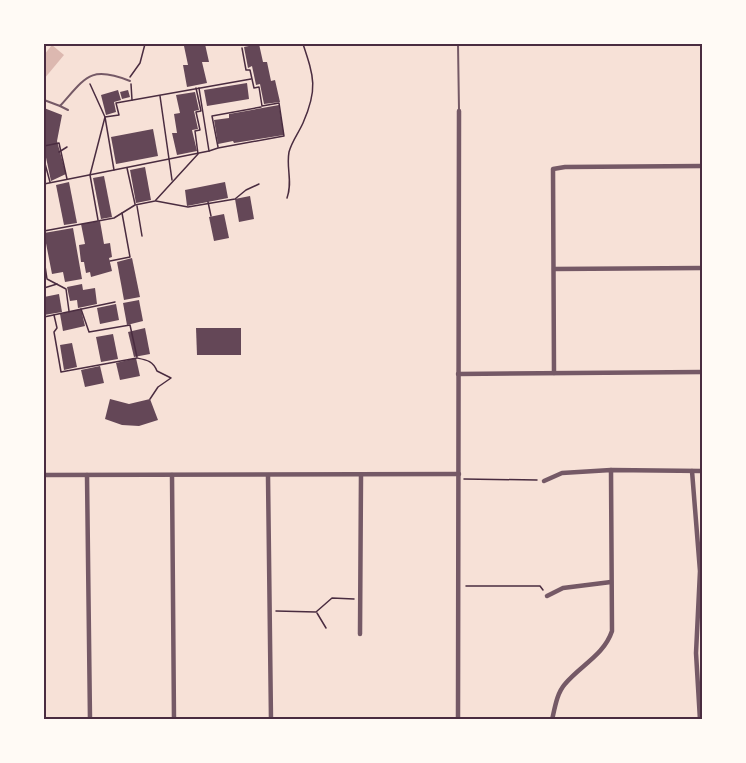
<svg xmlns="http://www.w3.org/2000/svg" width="746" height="763" viewBox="0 0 746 763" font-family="Montserrat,sans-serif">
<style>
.water{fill:#dcb8b0}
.building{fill:#644757}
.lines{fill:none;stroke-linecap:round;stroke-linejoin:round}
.path{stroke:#4a2c40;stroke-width:1.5}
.service{stroke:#755966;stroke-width:2}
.minor{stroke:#755966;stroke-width:4.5}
.neatline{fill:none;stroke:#4a2c40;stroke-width:2}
</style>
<rect width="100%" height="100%" fill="#f7e1d7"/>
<!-- water -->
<polygon class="water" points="52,45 64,55 44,79 44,55"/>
<!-- building -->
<g class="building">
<polygon points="190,44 205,44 209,62 202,62 207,83 187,87 183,65 188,65 184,46"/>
<polygon points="259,44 263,62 267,62 271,81 275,80 280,102 264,104 260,84 256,85 252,66 248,68 244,47"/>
<polygon points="247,83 249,99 207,106 204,90"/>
<polygon points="118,90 121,100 114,102 116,112 106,115 101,95"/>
<polygon points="128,90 130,97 122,99 120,92"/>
<polygon points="195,92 199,110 194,111 198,129 192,130 197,151 177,155 172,133 177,133 174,114 180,113 176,95"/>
<polygon points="279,105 284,135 234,143 233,141 218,144 214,120 229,118 229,114"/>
<polygon points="44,108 62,115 57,141 66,174 51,181 44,148"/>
<polygon points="153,129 158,156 116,164 111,137"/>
<polygon points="145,167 151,200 136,203 130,170"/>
<polygon points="104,176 112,217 101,219 93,178"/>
<polygon points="69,182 77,223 64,225 56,185"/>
<polygon points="225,182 228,198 187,206 185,190"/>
<polygon points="250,196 254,219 239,222 235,199"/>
<polygon points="224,214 229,238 214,241 209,217"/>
<polygon points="100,221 104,244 110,243 112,257 109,258 112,271 91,277 90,272 86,273 84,262 81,262 79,245 85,244 81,224"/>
<polygon points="73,228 82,279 65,282 63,272 52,274 44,233"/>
<polygon points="132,258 140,297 124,300 117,262"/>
<polygon points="82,284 83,290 95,288 97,304 78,308 77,300 70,301 67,287"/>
<polygon points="59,294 62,312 44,315 44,297"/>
<polygon points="139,300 143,321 127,325 123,303"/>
<polygon points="116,304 119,320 100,324 97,308"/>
<polygon points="81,309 85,326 63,331 60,314"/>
<polygon points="145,328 150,354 134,357 128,332"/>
<polygon points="196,328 241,328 241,355 197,355"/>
<polygon points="113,334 118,359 101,362 96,337"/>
<polygon points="72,343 77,367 64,370 60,345"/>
<polygon points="136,358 140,376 120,380 116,363"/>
<polygon points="100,366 104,383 85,387 81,370"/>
<polygon points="110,399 129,404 150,399 158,420 139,426 122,425 105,419"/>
</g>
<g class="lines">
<!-- path -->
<g class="path">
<polyline points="130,77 140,63 145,44"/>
<polyline points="90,84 105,117 90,175 98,220"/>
<polyline points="131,84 132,100"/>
<polyline points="199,88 209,151"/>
<polyline points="160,96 172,180"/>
<polyline points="44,146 59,143 67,179"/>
<polyline points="218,147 212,116 261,107"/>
<polyline points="59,152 67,147"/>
<polyline points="44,160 50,182"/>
<polyline points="127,168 135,204"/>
<polyline points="114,170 105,117 119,115 116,103 251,79"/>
<polyline points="44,184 209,151 218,148 284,136 279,103 262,106 259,87 254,88 250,70 246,70 242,48"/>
<path d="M 287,198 C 293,181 286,169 289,152 C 292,141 298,134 303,123 C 318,89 314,77 303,44"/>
<polyline points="156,201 188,207 235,199 246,190 259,184"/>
<polyline points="208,202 211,216"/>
<polyline points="137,206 142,236"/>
<polyline points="44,231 114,218 135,205 155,201 198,154 195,131 200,130 196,112 201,111 196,88"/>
<polyline points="44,259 47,279 66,289 69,311"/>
<polyline points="110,261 130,257 122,213"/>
<polyline points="44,288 57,284"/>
<polyline points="81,309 89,332 130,325 137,357"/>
<path d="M 54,315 L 57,328 L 54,332 L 61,372 L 137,358 C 147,360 153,361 157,371 L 171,378 L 158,387 L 150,399"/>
<polyline points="44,317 115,302"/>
<polyline points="464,479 537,480"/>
<polyline points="466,586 540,586 543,590"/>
<polyline points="276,611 316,612 332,598 354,599"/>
<polyline points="317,613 326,628"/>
</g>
<!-- service -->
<g class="service">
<polyline points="458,44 459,110"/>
<path d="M 44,100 L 60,106 C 86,77 90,65 130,81"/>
<polyline points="60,106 68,110"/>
</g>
<!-- minor -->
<g class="minor">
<polyline points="554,269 702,268"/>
<polyline points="554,373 553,169 565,167 702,166"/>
<polyline points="458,374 702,372"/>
<polyline points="692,471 700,571 696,653 700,720"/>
<polyline points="44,475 459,474"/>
<polyline points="87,475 90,720"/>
<polyline points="172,475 174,720"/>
<polyline points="268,476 271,720"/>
<polyline points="544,481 562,473 611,470 702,471"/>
<polyline points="547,596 563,588 611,582"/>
<polyline points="360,634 361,475"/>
<polyline points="458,720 459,111"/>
<path d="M 552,720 C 555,707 557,693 565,684 C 581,665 604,655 612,631 L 611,470"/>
</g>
</g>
<!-- border -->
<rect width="746" height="763" fill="none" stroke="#fffaf5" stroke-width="90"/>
<rect x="45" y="45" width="656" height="673" class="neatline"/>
</svg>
